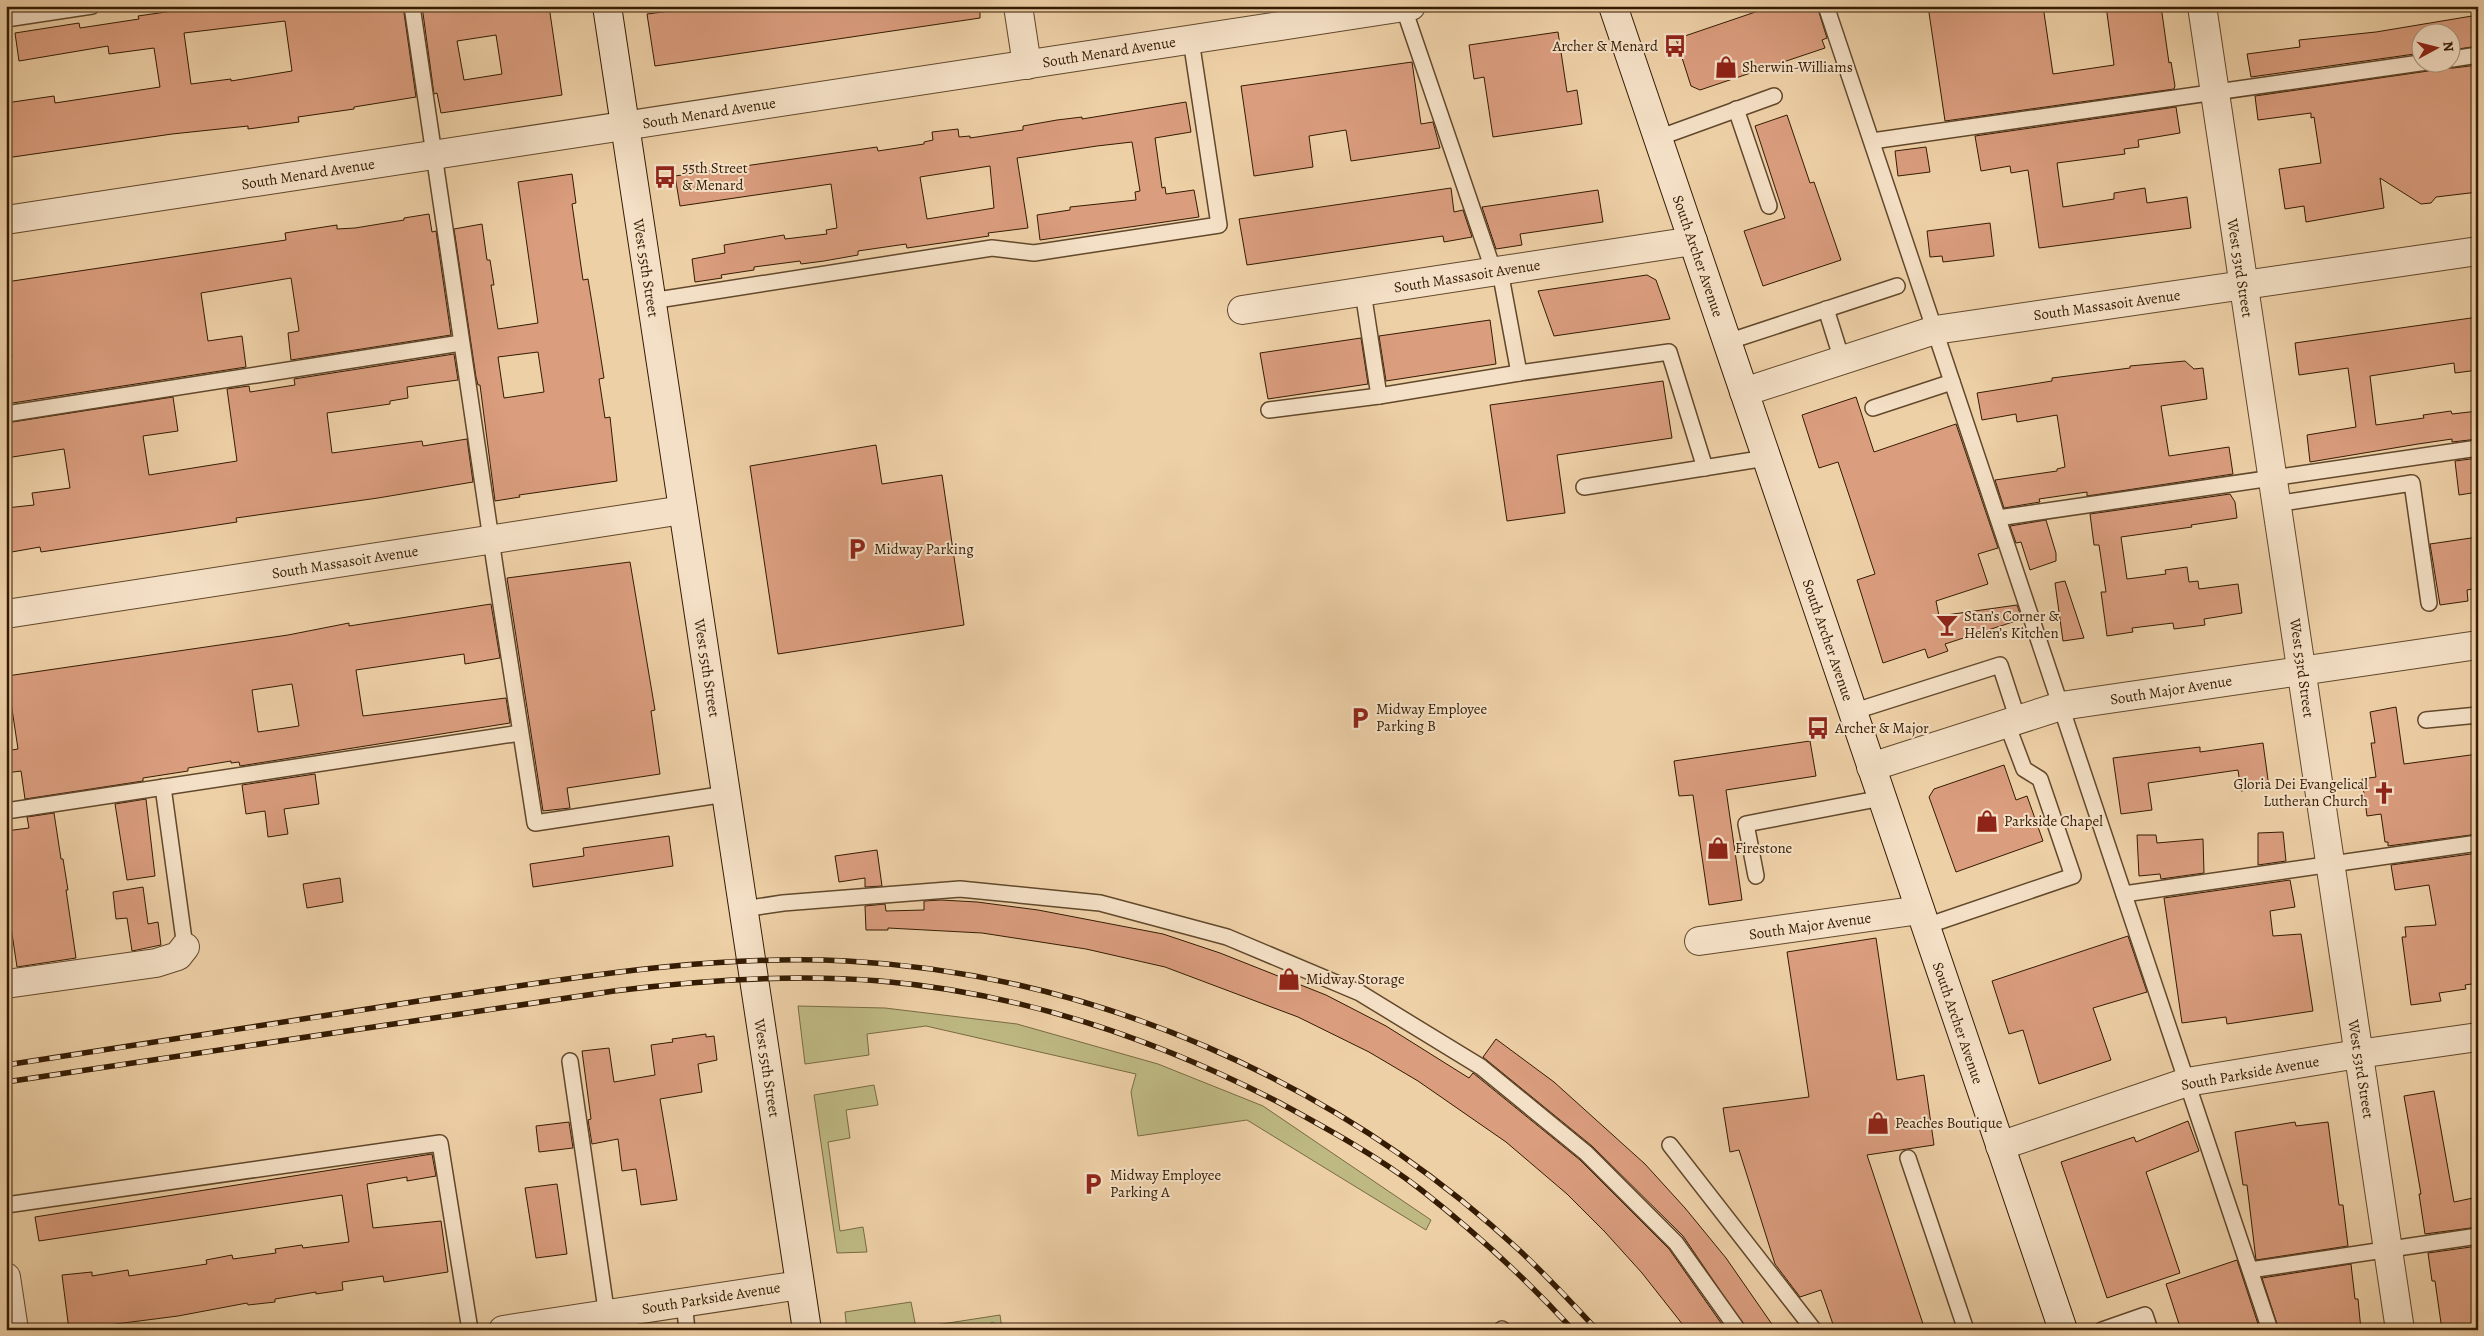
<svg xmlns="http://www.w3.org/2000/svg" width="2484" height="1336" viewBox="0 0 2484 1336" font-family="Alegreya,serif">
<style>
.green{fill:#beb983;stroke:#796a42}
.building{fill:#da9d7e;stroke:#341b02;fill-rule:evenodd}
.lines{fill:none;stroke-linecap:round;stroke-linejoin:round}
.service-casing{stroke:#62482b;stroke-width:18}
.minor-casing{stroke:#62482b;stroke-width:30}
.secondary-casing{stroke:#341b02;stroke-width:30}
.service{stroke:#f4e0c6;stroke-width:15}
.minor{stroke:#f4e0c6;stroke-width:28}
.secondary{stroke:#f4e0c6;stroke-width:28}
.rail-casing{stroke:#341b02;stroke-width:5.5}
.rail{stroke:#f4e0c6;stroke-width:4;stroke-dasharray:11;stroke-linecap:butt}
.labels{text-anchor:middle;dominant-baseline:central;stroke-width:4;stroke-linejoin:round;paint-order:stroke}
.poi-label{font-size:15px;fill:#341b02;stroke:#f4e0c6;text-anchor:start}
.street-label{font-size:15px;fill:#341b02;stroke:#f4e0c6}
</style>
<rect width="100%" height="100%" fill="#eed0a7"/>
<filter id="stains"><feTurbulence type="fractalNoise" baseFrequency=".004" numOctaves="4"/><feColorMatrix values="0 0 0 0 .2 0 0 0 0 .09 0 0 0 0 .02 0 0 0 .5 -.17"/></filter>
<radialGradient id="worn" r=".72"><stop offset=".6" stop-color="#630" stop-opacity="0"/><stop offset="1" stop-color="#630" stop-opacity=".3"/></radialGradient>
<!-- green -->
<g class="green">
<polygon points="798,1006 885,1008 1017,1024 1158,1064 1263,1106 1431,1220 1426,1230 1247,1120 1138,1136 1131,1092 1136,1074 926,1026 867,1034 869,1055 805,1064"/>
<polygon points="874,1085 878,1105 846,1110 850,1138 828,1142 840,1231 863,1227 867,1252 837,1253 814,1095"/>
<polygon points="911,1302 916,1328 1000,1315 1002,1329 992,1322 987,1330 847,1330 845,1312"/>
</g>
<!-- building -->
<g class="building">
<path d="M 194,6 L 403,6 L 416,97 L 354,107 L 354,109 L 298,117 L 299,122 L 248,129 L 248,126 L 172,134 L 6,158 L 6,103 L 54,96 L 55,103 L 160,87 L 154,48 L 109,54 L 108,46 L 19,61 L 15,33 L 79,23 L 80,28 L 139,19 L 138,16 L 194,8 ZM 285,21 L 292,71 L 231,81 L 231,79 L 191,84 L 184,33 Z"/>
<path d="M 422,6 L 549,6 L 562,95 L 441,113 L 437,93 L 434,94 ZM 496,35 L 502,74 L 464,80 L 457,41 Z"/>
<polygon points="686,6 980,6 980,18 655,66 647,14 686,9"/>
<polygon points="1773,6 1817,6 1827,38 1822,40 1825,48 1700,90 1691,86 1676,39"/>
<polygon points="1928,6 2043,6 2053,74 2114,65 2106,6 2161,6 2169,63 2171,62 2175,86 2174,89 1945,121"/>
<polygon points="2478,15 2478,46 2452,50 2452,32 2422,32 2422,53 2251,77 2247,54 2300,47 2299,40 2376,32"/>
<polygon points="1558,32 1567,92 1577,90 1582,124 1493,137 1484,77 1474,79 1469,45"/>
<polygon points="1412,62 1421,124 1433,122 1440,148 1351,161 1346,130 1309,136 1313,167 1254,176 1241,86"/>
<polygon points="2436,62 2444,62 2448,68 2453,68 2478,65 2478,192 2436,197 2431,203 2421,204 2380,178 2384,208 2306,222 2304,206 2285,209 2279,169 2321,163 2314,117 2311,118 2311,113 2258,120 2255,96 2428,71 2433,69"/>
<path d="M 1186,102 L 1191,132 L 1155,138 L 1162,188 L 1165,187 L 1166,194 L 1194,190 L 1199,217 L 1040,240 L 1037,215 L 1070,210 L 1070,207 L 1136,200 L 1135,192 L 1140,191 L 1132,142 L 1097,146 L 1017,158 L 1028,228 L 988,233 L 989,236 L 907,248 L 906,244 L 858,251 L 858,255 L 824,261 L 801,264 L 800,261 L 754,267 L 754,270 L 721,275 L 722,278 L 695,282 L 692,259 L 725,253 L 724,245 L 784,235 L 785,239 L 827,234 L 826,230 L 837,228 L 831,184 L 680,206 L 675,176 L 877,147 L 878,151 L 924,144 L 924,142 L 933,140 L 932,132 L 958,129 L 959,137 L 970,136 L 970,138 L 1023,130 L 1023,126 L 1057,120 L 1082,117 L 1082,119 ZM 990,166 L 994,208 L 927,219 L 920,177 Z"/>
<polygon points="2176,107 2180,133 2138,140 2139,147 2124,149 2125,154 2057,163 2063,207 2114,199 2114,193 2145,188 2147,203 2187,197 2191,228 2039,248 2028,170 2011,173 2010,166 1981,171 1975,136"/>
<polygon points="1787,115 1810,183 1814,182 1841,260 1763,286 1744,231 1785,218 1755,126"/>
<polygon points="1926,147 1930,172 1898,176 1895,151"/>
<path d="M 572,174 L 576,203 L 572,204 L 583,280 L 588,279 L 594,315 L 604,378 L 599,379 L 605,418 L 610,417 L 617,481 L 519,495 L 520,497 L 495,501 L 480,385 L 478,385 L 476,377 L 454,229 L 482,224 L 487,260 L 490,260 L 494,285 L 491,285 L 498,329 L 538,323 L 518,182 ZM 538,352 L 544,392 L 504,398 L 498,357 Z"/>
<polygon points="1451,188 1454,212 1463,210 1472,237 1444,242 1443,236 1247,265 1239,219"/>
<polygon points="1598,190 1603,222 1520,234 1522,245 1496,249 1482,207"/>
<polygon points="429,214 432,232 436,231 451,335 291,360 288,333 299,331 291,278 201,293 208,341 242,336 246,367 6,404 6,380 11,379 8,358 12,357 6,319 6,282 286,240 285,233 337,225 337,229 355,228 404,220 404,218"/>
<polygon points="1990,223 1994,256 1943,262 1942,256 1930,257 1927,231"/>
<polygon points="1647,275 1656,280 1670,319 1554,336 1538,291"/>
<polygon points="2478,317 2478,370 2455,373 2454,363 2370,376 2376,425 2424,418 2423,415 2451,411 2452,414 2478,411 2478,439 2452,442 2452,439 2418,444 2310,462 2307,435 2356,427 2348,368 2299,375 2295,343"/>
<polygon points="1490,320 1496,364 1386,381 1379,336"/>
<polygon points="1361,338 1368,384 1268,399 1260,353"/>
<polygon points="454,354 458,380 407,387 408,398 390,401 390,404 327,413 332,453 422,441 423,446 467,439 473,482 378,498 236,518 237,522 41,552 40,547 6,553 6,508 34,505 32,493 70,488 64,449 6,458 6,423 173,397 178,431 143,436 149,475 237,461 227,389 249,386 250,392 295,385 294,379"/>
<polygon points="2185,361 2194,369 2203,368 2207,399 2161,406 2169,456 2229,447 2233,474 2087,496 2087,492 2039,499 2040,502 2004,508 1995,480 2057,471 2057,469 2065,467 2057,415 2017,422 2016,414 1982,420 1977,393 2052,381 2052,378 2130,368 2130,366"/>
<polygon points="1663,381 1672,438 1557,455 1565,513 1507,521 1490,405"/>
<polygon points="1856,397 1874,452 1956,424 1998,548 1978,554 1988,584 1936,601 1939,616 2017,605 2022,619 1945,644 1948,651 1928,658 1925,649 1883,663 1857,580 1875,574 1857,519 1838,462 1819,468 1802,415"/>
<polygon points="876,445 882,484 942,475 964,625 778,654 750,466"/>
<polygon points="2478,458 2478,492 2459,495 2455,461"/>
<polygon points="2230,494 2235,502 2237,518 2191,525 2192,527 2121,537 2127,579 2166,574 2165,570 2187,567 2189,582 2198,581 2199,589 2238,584 2242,613 2204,619 2205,625 2174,629 2173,623 2132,628 2133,632 2107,636 2101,592 2106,592 2099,545 2094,545 2090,514"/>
<polygon points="2046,520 2056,553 2056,561 2030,570 2021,542 2016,543 2010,526"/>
<polygon points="2478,537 2478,588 2467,590 2468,601 2440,605 2430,544"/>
<polygon points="630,562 655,710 651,711 660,774 567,788 570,808 543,811 507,578"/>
<polygon points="2065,581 2084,638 2063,641 2055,583"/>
<path d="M 491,604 L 500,658 L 465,664 L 464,654 L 356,670 L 363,716 L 506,698 L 510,723 L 240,766 L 239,762 L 231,763 L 231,761 L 188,768 L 188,771 L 143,778 L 143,781 L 25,799 L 21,771 L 6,773 L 6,751 L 18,749 L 7,676 L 288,635 L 349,623 L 349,626 ZM 292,684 L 299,726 L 258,732 L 252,690 Z"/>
<polygon points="2396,707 2404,764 2478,754 2478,834 2388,846 2388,842 2385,842 2381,814 2367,816 2362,779 2376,777 2371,743 2375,743 2370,712"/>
<polygon points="1810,741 1816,776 1726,790 1742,900 1709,905 1693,795 1679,796 1674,761"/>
<polygon points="2263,743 2269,787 2241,791 2238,770 2148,783 2152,810 2121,814 2113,758 2200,747 2200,752"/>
<polygon points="2004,765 2016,800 2027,796 2043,841 1956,872 1929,797 1934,789"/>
<polygon points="315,774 319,804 284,809 288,834 268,837 265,811 246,814 242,785"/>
<polygon points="146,799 155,876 127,880 115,804"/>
<polygon points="54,813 61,859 63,859 68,890 66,890 76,958 17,967 6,894 6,831 29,828 27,817"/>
<polygon points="2283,832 2286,861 2258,865 2258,833"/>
<polygon points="2137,835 2156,835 2157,843 2203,839 2204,873 2161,879 2160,874 2139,876"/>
<polygon points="669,836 673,866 533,887 530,864 584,856 583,848"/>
<polygon points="877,850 882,886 865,887 865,878 839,882 835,856"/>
<polygon points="2478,853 2478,983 2465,985 2466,989 2439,993 2441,1001 2411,1005 2402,937 2406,937 2405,927 2436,925 2429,885 2395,890 2391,865"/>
<polygon points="340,878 343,902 307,908 303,884"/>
<polygon points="2290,880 2295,907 2270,911 2273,936 2301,934 2313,1011 2227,1024 2226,1017 2182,1023 2164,898"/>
<polygon points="143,887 148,924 158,922 161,945 132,951 127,918 116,919 113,892"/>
<polygon points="941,900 977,902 1038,910 1163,934 1220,953 1326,995 1386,1026 1469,1078 1473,1073 1580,1160 1669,1249 1726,1330 1687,1330 1642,1273 1605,1232 1567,1194 1506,1142 1418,1081 1369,1052 1298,1017 1165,967 1086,949 982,933 888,928 888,930 866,930 865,906 885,904 886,911 924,910 924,901"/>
<polygon points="2128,936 2147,992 2093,1008 2111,1060 2039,1084 2023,1030 2009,1034 1992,981"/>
<polygon points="1876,938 1897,1080 1924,1075 1934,1145 1867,1155 1925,1330 1835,1330 1821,1290 1800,1297 1775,1264 1739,1150 1730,1152 1723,1108 1809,1097 1787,952"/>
<polygon points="706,1034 706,1037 714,1036 717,1060 698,1064 702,1092 660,1099 677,1200 641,1205 636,1169 622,1171 618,1139 592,1144 588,1120 591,1119 582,1051 609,1048 614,1082 655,1075 651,1045 673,1042 672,1039"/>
<polygon points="1496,1039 1554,1082 1645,1164 1685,1208 1726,1258 1776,1330 1747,1330 1683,1236 1592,1146 1483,1057"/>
<polygon points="2434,1091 2454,1202 2478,1197 2478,1227 2425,1234 2419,1194 2421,1194 2404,1096"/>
<polygon points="2188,1121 2199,1151 2146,1172 2180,1273 2107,1298 2061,1162 2134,1137 2136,1142"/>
<polygon points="569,1122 573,1148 539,1152 536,1126"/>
<polygon points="2295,1122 2296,1126 2328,1122 2339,1205 2343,1205 2348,1246 2256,1260 2247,1185 2243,1185 2235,1132"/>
<polygon points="432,1154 436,1176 407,1181 407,1177 367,1184 373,1228 441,1221 448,1272 384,1282 383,1276 342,1282 343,1290 316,1294 316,1292 275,1299 275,1302 248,1305 247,1303 178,1316 69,1330 62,1275 92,1272 92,1276 128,1270 129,1276 207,1264 206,1260 232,1255 233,1259 276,1253 275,1249 302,1245 303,1248 349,1242 342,1195 39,1241 35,1217"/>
<polygon points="557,1184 567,1254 536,1258 525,1188"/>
<polygon points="2478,1246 2478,1330 2442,1330 2435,1281 2432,1281 2428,1253"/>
<polygon points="2237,1260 2260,1330 2181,1330 2166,1284"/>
<polygon points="2351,1264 2355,1299 2358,1299 2361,1330 2279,1330 2262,1278"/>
</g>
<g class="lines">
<defs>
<g id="service">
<polyline points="412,6 496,573 535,823 726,794"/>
<polyline points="1403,6 1494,272"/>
<polyline points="1826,6 2270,1330"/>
<polyline points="6,19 92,6"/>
<polyline points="2452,59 2478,55"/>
<polyline points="1736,109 1769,206"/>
<polyline points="1658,138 1774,96"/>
<polyline points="1872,141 2427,62"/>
<polyline points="651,301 992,248 1034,253 1219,225 1191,40"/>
<polyline points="1826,309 1842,360"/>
<polyline points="1727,342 1897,286"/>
<polyline points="1519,373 1669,352 1705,468"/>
<polyline points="1379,396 1519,373 1500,271"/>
<polyline points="1873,408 1952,382"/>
<polyline points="1269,410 1379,396 1363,292"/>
<polyline points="6,414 461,343"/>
<polyline points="1584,487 1766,458"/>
<polyline points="2276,504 2412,483 2429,603"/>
<polyline points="1998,518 2478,448"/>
<polyline points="1852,712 2000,665 2018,720"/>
<polyline points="2426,720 2478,715"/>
<polyline points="163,787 185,947"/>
<polyline points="6,811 520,733"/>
<polyline points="1756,876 1746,824 1882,798"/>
<polyline points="2124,894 2478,843"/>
<polyline points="744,909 783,903 960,889 1100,903 1227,937 1360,993 1481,1067 1586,1153 1676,1243 1738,1330"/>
<polyline points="1926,926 2073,876 2040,779 2024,769 2007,724"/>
<polyline points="570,1061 609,1330"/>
<polyline points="1670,1145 1814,1330"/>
<polyline points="1908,1158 1966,1330"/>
<polyline points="6,1205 440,1143 470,1330"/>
<polyline points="2250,1270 2478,1236"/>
<polyline points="684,1302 687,1330"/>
<polyline points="1502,1329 1502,1330"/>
<polyline points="2102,1330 2145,1315 2150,1330"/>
</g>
<g id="minor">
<polyline points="1018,6 1027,65"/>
<polyline points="2202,6 2400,1330"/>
<polyline points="6,220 1411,6"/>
<polyline points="1242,310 1693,241"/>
<polyline points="1744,392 1935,330 2478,251"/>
<polyline points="6,614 683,510"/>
<polyline points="1871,767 2061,706 2478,645"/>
<polyline points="1699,941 1920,910"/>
<polyline points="6,984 156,963 178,956 185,947"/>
<polyline points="2000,1146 2187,1082 2358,1054 2478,1037"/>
<polyline points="6,1277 14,1330"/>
<polyline points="503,1330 800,1285"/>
</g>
<g id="secondary">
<polyline points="607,6 807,1330"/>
<polyline points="1613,6 2063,1330"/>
</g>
</defs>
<!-- service casing -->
<use href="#service" class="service-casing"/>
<!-- minor casing -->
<use href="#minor" class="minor-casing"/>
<!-- secondary casing -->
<use href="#secondary" class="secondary-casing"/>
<!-- service -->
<use href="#service" class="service"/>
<!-- minor -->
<use href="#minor" class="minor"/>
<!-- secondary -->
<use href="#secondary" class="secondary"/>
<defs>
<g id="rail">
<path d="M 6,1065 C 150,1043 294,1021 438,998 C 573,978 710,954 847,961 C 1095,974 1337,1082 1519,1250 C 1546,1275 1572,1303 1597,1330"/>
<path d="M 6,1082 L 614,991 C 702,980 791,974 880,981 C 1021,993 1154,1038 1280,1103 C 1328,1129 1377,1156 1420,1189 C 1475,1232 1526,1279 1573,1330"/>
</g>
</defs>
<!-- rail casing -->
<use href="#rail" class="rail-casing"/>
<!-- rail -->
<use href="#rail" class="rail"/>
</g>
<!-- icons -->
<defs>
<symbol id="bus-bare" viewBox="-9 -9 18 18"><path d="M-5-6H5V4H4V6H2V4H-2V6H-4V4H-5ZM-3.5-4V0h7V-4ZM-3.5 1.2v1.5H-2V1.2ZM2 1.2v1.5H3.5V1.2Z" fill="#8f2418" stroke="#f4e0c6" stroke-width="2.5" paint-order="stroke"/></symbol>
<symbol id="shop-bare" viewBox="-9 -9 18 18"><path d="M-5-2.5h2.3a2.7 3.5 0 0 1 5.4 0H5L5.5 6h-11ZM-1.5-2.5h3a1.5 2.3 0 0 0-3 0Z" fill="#8f2418" stroke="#f4e0c6" stroke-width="2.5" paint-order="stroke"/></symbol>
<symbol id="parking-bare" viewBox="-9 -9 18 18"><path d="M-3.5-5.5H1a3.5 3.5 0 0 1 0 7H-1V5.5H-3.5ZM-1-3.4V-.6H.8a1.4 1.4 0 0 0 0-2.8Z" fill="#8f2418" stroke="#f4e0c6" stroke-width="2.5" paint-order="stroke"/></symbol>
<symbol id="bar-bare" viewBox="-9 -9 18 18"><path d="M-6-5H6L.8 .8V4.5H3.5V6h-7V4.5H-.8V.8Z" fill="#8f2418" stroke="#f4e0c6" stroke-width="2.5" paint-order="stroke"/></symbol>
<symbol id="church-bare" viewBox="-9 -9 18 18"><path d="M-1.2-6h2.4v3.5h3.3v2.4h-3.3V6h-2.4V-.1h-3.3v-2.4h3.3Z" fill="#8f2418" stroke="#f4e0c6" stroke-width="2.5" paint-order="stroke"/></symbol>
</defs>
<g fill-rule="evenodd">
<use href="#bus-bare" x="1659" y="30" width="32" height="32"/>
<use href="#shop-bare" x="1710" y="51" width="32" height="32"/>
<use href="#bus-bare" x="649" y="161" width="32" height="32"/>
<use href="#parking-bare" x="841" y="533" width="32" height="32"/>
<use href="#bar-bare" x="1931" y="609" width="32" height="32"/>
<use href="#parking-bare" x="1344" y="702" width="32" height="32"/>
<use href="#bus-bare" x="1802" y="712" width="32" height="32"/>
<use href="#church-bare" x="2368" y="777" width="32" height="32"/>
<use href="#shop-bare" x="1971" y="805" width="32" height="32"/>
<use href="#shop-bare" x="1702" y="832" width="32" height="32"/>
<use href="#shop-bare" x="1273" y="963" width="32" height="32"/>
<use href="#shop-bare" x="1862" y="1107" width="32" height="32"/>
<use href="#parking-bare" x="1077" y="1168" width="32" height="32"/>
</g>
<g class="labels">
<!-- poi labels -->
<g class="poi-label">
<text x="1658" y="46" text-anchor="end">Archer &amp; Menard</text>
<text x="1742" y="67">Sherwin-Williams</text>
<text x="682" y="168">55th Street<tspan x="682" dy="17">&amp; Menard</tspan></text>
<text x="874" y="549">Midway Parking</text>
<text x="1964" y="616">Stan’s Corner &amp;<tspan x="1964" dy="17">Helen’s Kitchen</tspan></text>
<text x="1376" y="709">Midway Employee<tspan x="1376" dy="17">Parking B</tspan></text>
<text x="1835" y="728">Archer &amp; Major</text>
<text x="2368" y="784" text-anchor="end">Gloria Dei Evangelical<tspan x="2368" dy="17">Lutheran Church</tspan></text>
<text x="2004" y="821">Parkside Chapel</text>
<text x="1735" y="848">Firestone</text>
<text x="1306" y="979">Midway Storage</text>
<text x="1895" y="1123">Peaches Boutique</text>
<text x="1110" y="1175">Midway Employee<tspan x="1110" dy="17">Parking A</tspan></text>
</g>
<!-- street labels -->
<g class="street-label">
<text transform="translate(1109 52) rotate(-9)">South Menard Avenue</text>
<text transform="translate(709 113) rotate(-9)">South Menard Avenue</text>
<text transform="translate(308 174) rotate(-9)">South Menard Avenue</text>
<text transform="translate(1698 256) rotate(71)">South Archer Avenue</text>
<text transform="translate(646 268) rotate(81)">West 55th Street</text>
<text transform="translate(2240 268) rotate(81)">West 53rd Street</text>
<text transform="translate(1467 276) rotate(-9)">South Massasoit Avenue</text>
<text transform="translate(2107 305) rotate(-8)">South Massasoit Avenue</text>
<text transform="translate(345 562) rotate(-9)">South Massasoit Avenue</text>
<text transform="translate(1828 640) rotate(71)">South Archer Avenue</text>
<text transform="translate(707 668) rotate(81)">West 55th Street</text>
<text transform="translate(2302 668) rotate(82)">West 53rd Street</text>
<text transform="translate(2171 690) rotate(-9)">South Major Avenue</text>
<text transform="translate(1810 926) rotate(-8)">South Major Avenue</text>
<text transform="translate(1958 1023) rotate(71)">South Archer Avenue</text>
<text transform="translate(767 1068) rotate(81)">West 55th Street</text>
<text transform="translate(2361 1069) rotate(81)">West 53rd Street</text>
<text transform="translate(2250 1073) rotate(-10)">South Parkside Avenue</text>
<text transform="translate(711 1298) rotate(-9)">South Parkside Avenue</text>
</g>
</g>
<!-- margin -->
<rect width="2484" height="1336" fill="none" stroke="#eed0a7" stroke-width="25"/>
<rect x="8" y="8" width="2469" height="1321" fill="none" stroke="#341b02" stroke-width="2.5"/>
<rect x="12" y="12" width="2459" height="1311" fill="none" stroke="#341b02"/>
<!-- north arrow -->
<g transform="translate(2436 48) rotate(83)"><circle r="24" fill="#f4e0c6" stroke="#a79178"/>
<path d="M0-4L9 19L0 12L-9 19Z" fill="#8f2418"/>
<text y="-8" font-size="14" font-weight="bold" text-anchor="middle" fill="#341b02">N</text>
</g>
<rect width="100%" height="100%" filter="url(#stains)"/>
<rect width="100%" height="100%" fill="url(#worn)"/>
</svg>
